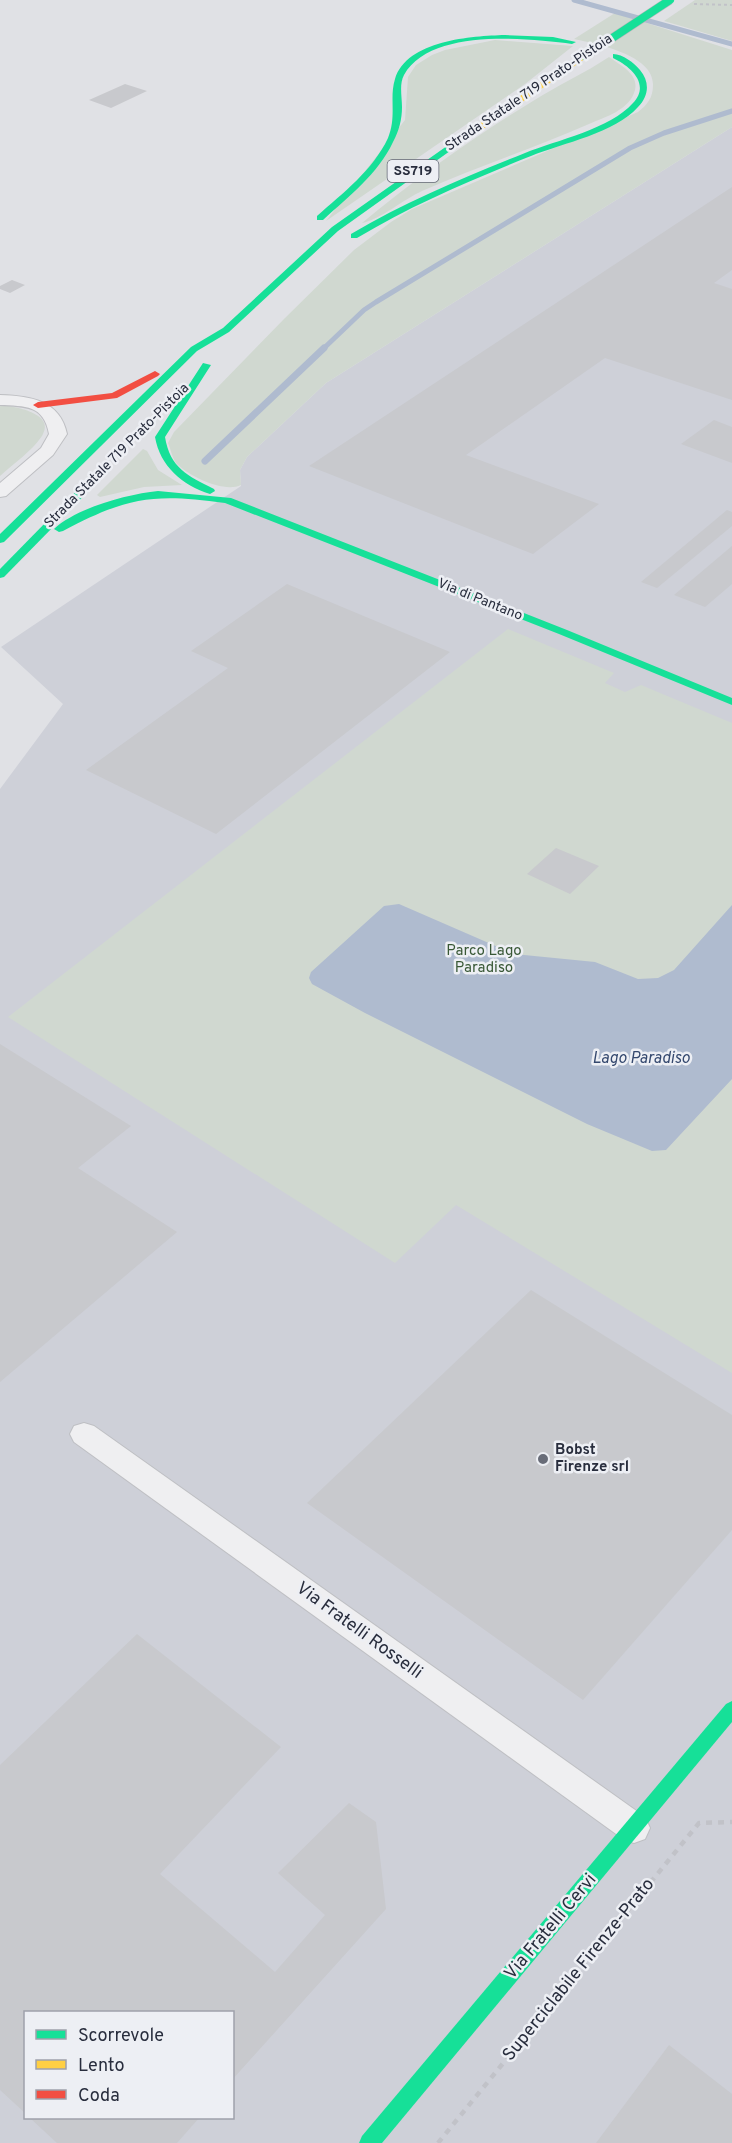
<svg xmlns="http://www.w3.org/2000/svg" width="732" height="2143" viewBox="0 0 732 2143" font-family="Overpass,sans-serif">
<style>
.built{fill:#ced0d8;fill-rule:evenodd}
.green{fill:#d0d8d0}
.water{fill:#afbbcf}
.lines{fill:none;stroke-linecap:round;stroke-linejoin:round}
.stream-far1{stroke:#afbbcf;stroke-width:5}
.stream{stroke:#afbbcf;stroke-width:7}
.building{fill:#c8c9cd}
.street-casing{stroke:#bebfc3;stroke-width:2}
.path-far1{stroke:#c1c2c8;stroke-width:2;stroke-dasharray:3 3;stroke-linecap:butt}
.path{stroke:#c1c2c8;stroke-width:4.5;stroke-dasharray:6 6;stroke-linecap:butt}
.street{fill:#efeff1;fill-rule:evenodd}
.fast{fill:#16e098;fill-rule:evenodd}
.slow{fill:#ffcf43;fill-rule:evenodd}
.jam{fill:#f24e42;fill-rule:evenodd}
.fast-bridge-casing{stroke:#b2b4b9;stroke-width:9;stroke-linecap:butt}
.fast-bridge{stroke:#16e098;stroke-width:8}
.poi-dot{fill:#686c78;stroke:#edeff4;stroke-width:2}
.labels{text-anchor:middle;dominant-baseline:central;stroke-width:5;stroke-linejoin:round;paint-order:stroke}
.far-street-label{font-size:14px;fill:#282d3d;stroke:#edeff4}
.shield{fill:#edeff4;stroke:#636774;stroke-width:1.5}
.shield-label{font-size:14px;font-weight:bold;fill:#282d3d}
.park-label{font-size:15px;fill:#395836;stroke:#edeff4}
.poi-label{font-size:15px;font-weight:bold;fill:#282d3d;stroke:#edeff4;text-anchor:start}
.water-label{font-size:16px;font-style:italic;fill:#34486e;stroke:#edeff4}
.near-street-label{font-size:18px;fill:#282d3d;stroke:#edeff4}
</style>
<rect width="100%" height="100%" fill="#e0e1e5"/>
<!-- built -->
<path class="built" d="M 732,127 L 732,2143 L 0,2143 L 0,789 L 63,704 L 1,647 L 241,486 L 240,470 L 247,457 L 326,383 ZM 26,2012 L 232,2012 L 232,2118 L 26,2118 Z"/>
<!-- green -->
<g class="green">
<polygon points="695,0 732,0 732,41 664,21"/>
<path d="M 615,13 L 732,50 L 732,127 L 326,383 L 247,457 L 240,470 L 241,485 C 224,493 191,477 178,465 C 173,461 171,450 168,443 L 174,432 L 284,319 L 354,250 L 391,222 L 412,209 L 638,112 C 647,105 653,98 653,85 C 654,55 597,44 574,39 Z"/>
<polygon points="495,40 573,46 525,84 326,221 405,120 408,77 416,65 432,55 445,50"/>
<path d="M 609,57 C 620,65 639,74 635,90 C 630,110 605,117 589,124 C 534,148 477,167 422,191 C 404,199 380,220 362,223 C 416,178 474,137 533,101 C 558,85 585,73 609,57 Z"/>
<path d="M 0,405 C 13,406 57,413 42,436 C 32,451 13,464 0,476 Z"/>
<polygon points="143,449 147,451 158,470 182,485 144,487 100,497 97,495"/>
<polygon points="508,629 614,673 605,683 625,692 641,685 732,723 732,1373 456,1205 395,1263 8,1017"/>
</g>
<!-- water -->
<polygon class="water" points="399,904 514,954 595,962 638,979 658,978 674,970 732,905 732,1079 666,1150 652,1151 587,1124 365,1013 312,984 309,978 311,972 384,906"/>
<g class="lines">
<!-- stream-far1 -->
<g class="stream-far1">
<polyline points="574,0 732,44"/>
<polyline points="322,350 364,310 376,302 630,148 664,133 732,111"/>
</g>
<!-- stream -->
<polyline class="stream" points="205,461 324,348"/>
</g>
<!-- building -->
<g class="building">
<polygon points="125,84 147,91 111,108 89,100"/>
<polygon points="732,187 732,270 714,283 732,289 732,400 605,358 466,455 599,504 533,554 309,466"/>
<polygon points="12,280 25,285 10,293 0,289 0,286"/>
<polygon points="714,420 732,427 732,463 681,444"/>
<polygon points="727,510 732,512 732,526 657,588 641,582"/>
<polygon points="732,546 732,584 705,607 674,595"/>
<polygon points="287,584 450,652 216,834 86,770 228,668 191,651"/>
<polygon points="556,848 599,866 570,894 527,874"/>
<polygon points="0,1044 131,1126 78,1168 177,1232 0,1382"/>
<polygon points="531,1290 732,1415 732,1530 583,1700 307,1503"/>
<polygon points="137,1634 281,1747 160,1874 275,1972 325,1915 278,1873 349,1803 376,1822 386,1909 232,2080 232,2012 26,2012 26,2114 0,2090 0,1765"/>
<polygon points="669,2045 732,2094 732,2143 596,2143"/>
<polygon points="30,2118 199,2118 177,2143 57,2143"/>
</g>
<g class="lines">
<defs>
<g id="street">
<path d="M 0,395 C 30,396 60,400 67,434 L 53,455 L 6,496 L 0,497 L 0,483 L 41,448 L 49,434 C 44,405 25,406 0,405 Z"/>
<polygon points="84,1423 94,1426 645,1817 650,1828 645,1839 634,1843 623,1839 74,1442 70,1434 74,1426"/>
</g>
</defs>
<!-- street casing -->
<use href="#street" class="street-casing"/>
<!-- path-far1 -->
<polyline class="path-far1" points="694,4 732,5"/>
<!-- path -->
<polyline class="path" points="438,2143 699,1823 732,1822"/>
<!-- street -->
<use href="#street" class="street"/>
<!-- fast -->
<g class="fast">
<path d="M 505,35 L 553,37 L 576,42 L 572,44 C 527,38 430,28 404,75 C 399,84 402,97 402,107 C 402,119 399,131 393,142 C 378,174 349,196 323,220 L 317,220 L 317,216 C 343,193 373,170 388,138 C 397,116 389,98 395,79 C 407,40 472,36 505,35 Z"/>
<path d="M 613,54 C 623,54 634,63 640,70 C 650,82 649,96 638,107 C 615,133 563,143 531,156 C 471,180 412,205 357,238 L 351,238 L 351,234 C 407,201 465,177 525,153 C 557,140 610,129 633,103 C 651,84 630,66 613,58 Z"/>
<polygon points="464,134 471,136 338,231 229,332 197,351 4,542 0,543 0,534 191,347 223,328 332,227"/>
<path d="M 203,363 L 211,365 L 165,437 C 170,468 188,476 214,489 L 215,491 L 210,494 C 182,485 160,466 155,437 Z"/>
<polygon points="103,467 108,470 107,472 4,577 0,578 0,569 99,468"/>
<path d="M 158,491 L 231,498 L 567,630 L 732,698 L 732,705 L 559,634 L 225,503 C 153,493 127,497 63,531 L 59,532 L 54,529 C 76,508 128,494 158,491 Z"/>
<polygon points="732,1701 732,1722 382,2143 359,2143 362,2136 726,1704"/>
</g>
<!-- slow -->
<polygon class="slow" points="582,54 589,56 470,138 464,138 464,134"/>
<!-- jam -->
<polygon class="jam" points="155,371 160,374 158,376 117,398 38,408 33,405 38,402 112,393"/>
<defs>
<polyline id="fast-bridge" points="585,56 670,0"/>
</defs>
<!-- fast-bridge casing -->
<use href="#fast-bridge" class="fast-bridge-casing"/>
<!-- fast-bridge -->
<use href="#fast-bridge" class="fast-bridge"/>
</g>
<!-- markers -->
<circle class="poi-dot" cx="543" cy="1459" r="6"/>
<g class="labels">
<!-- far-street labels -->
<g class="far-street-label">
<text transform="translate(529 93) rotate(-34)">Strada Statale 719 Prato-Pistoia</text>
<text transform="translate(117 456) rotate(-45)">Strada Statale 719 Prato-Pistoia</text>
<text transform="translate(480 600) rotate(22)">Via di Pantano</text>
</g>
<!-- shield labels -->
<rect class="shield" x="387.5" y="160" width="51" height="22" rx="4.5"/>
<g class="shield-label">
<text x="413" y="171">SS719</text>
</g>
<!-- park labels -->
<g class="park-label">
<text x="484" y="951">Parco Lago<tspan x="484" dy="17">Paradiso</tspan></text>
</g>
<!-- poi labels -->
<g class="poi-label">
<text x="555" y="1450">Bobst<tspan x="555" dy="17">Firenze srl</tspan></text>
</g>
<!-- water labels -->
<g class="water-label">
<text x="641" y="1059">Lago Paradiso</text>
</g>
<!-- near-street labels -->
<g class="near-street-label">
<text transform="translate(359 1631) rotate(36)">Via Fratelli Rosselli</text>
<text transform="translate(551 1927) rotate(-50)">Via Fratelli Cervi</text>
<text transform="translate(579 1970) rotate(-51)">Superciclabile Firenze-Prato</text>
</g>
</g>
<!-- legend -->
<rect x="24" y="2011" width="210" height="108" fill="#edeff4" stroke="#9ea1ab" stroke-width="1.5"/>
<rect x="36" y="2030" width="30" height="9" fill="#16e098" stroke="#9ea1ab" stroke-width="1.5"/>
<text x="78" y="2041" font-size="18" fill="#282d3d">Scorrevole</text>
<rect x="36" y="2060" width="30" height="9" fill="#ffcf43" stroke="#9ea1ab" stroke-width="1.5"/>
<text x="78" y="2071" font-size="18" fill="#282d3d">Lento</text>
<rect x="36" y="2090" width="30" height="9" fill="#f24e42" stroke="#9ea1ab" stroke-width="1.5"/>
<text x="78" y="2101" font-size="18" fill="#282d3d">Coda</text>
</svg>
